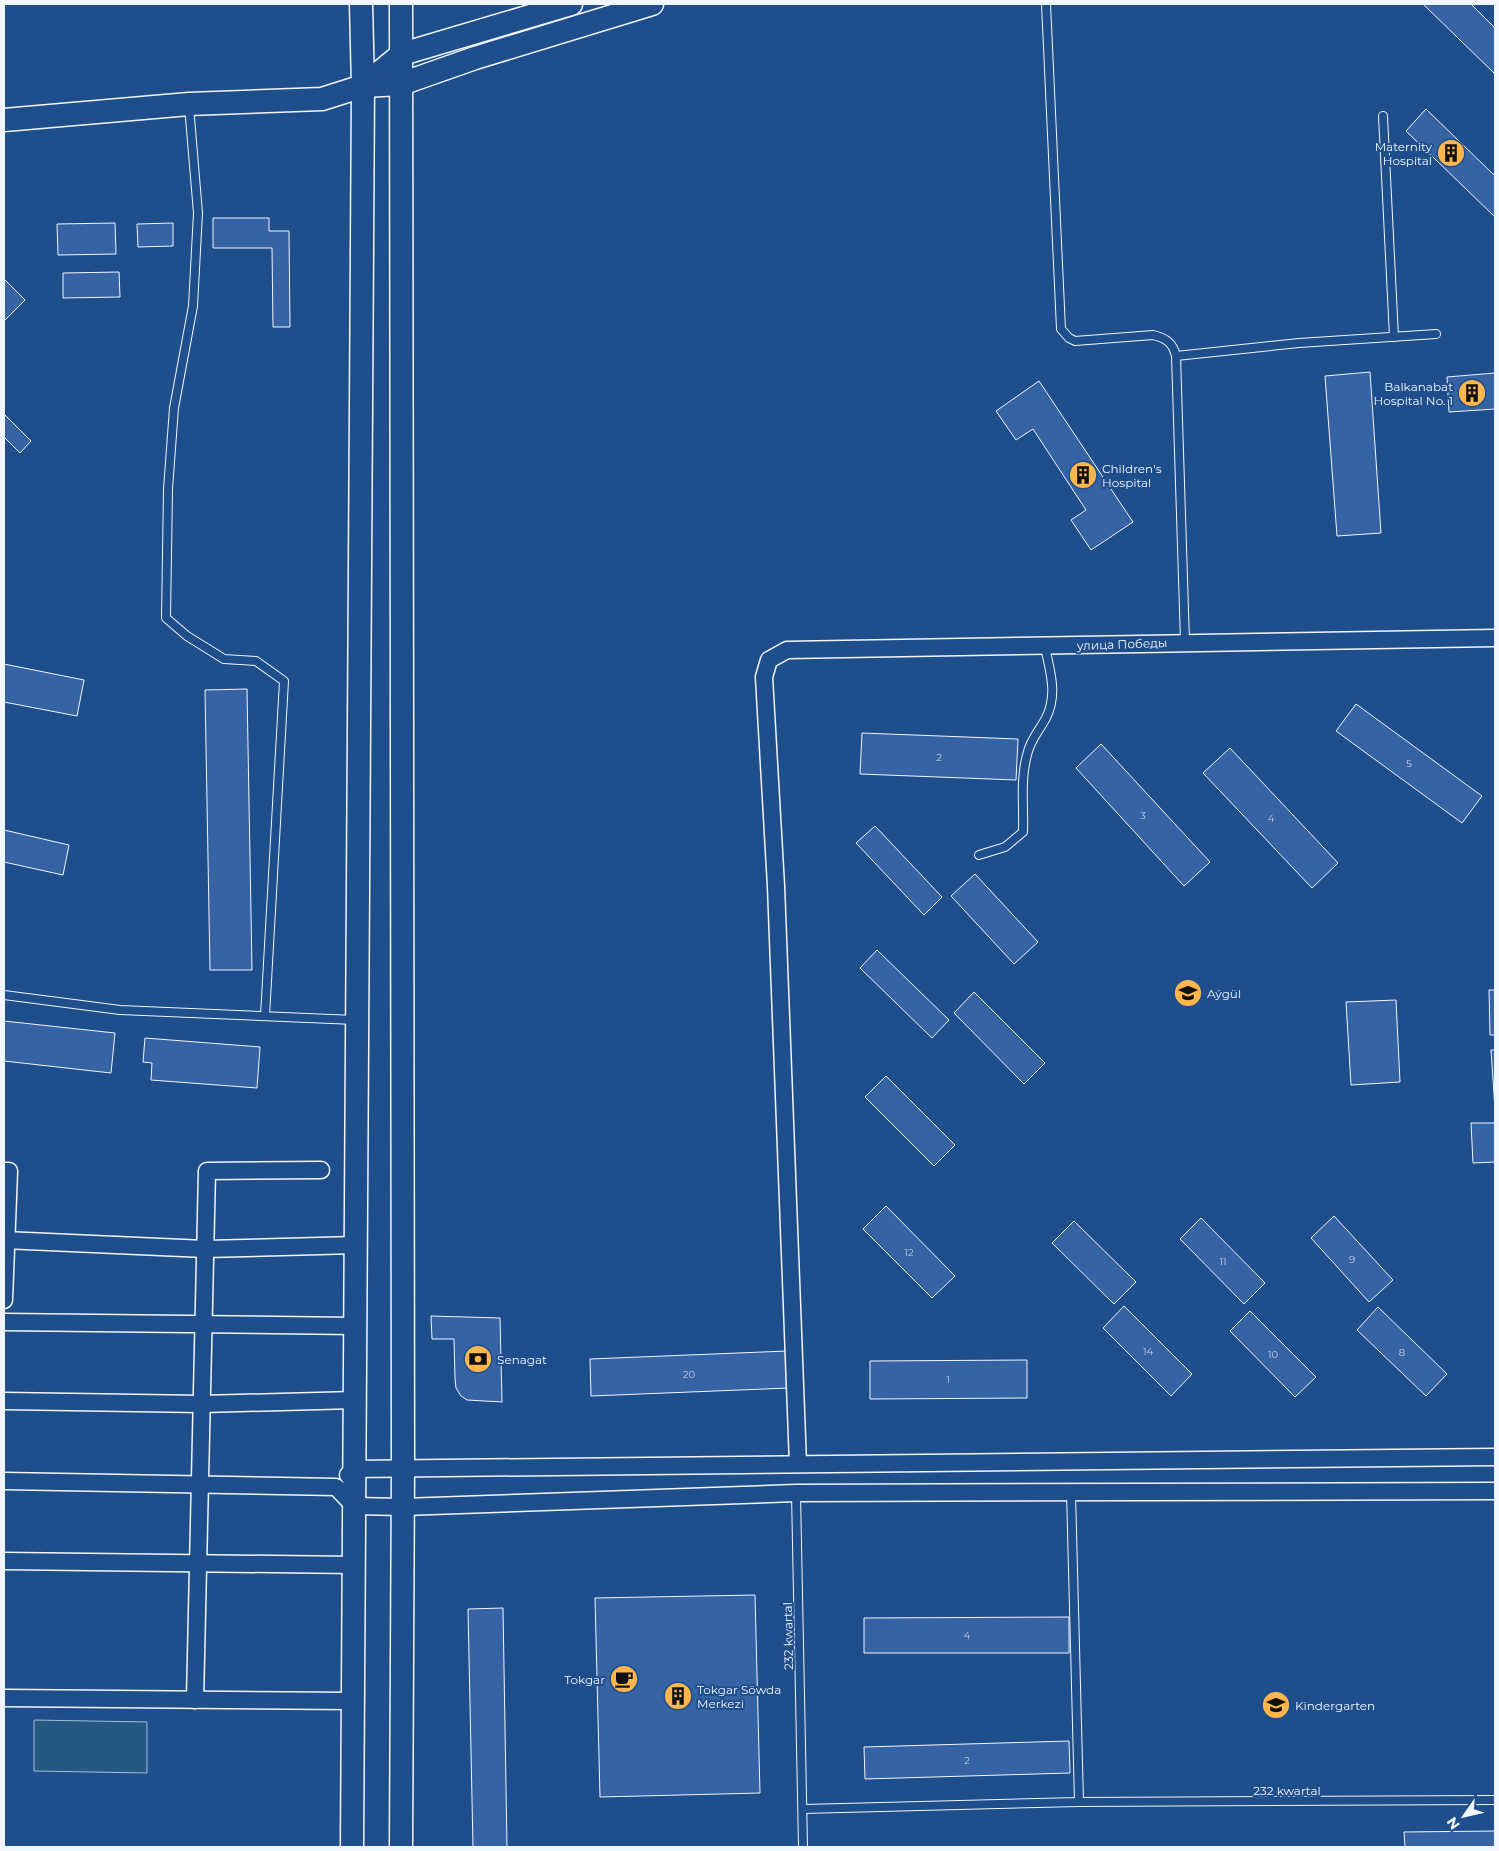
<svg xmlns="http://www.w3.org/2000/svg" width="1499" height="1851" viewBox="0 0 1499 1851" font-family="Montserrat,sans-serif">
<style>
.green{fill:#245a82;stroke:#a8bbd7}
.building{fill:#3563a3;stroke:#f2f6ff}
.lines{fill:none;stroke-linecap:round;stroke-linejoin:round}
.lane-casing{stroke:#f2f6ff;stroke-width:10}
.street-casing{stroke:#f2f6ff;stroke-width:19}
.secondary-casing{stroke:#f2f6ff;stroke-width:25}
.lane{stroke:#1f4e8c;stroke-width:8}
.street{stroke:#1f4e8c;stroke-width:16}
.secondary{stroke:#1f4e8c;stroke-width:22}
.labels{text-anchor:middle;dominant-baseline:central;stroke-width:4;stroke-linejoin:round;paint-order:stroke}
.number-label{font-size:10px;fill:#c3d1e8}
.poi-label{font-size:12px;fill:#f2f6ff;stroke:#1f4e8c;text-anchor:start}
.street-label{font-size:12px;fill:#f2f6ff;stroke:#1f4e8c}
</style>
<rect width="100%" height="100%" fill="#1f4e8c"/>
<!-- green -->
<polygon class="green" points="34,1720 147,1722 147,1773 34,1771"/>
<!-- building -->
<g class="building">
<polygon points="1423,4 1471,4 1495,28 1495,74"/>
<polygon points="1426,109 1495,176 1495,217 1406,131"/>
<polygon points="213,218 269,218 269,231 289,231 290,327 273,327 272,248 213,248"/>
<polygon points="115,223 116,254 58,255 57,224"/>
<polygon points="173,223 173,246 138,247 137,224"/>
<polygon points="119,272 120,297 63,298 63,273"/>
<polygon points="4,279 25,300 4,321"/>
<polygon points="1370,372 1381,533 1337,536 1325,376"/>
<polygon points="1495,373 1495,409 1449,412 1447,377"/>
<polygon points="1039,381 1133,522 1091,550 1071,520 1086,510 1033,429 1016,440 996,411"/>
<polygon points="4,414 31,441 20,453 4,437"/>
<polygon points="4,664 84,680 77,716 4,702"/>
<polygon points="247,689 252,970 210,970 205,690"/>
<polygon points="1356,704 1482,796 1462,823 1336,731"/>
<polygon points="862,733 1018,739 1016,780 860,774"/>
<polygon points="1101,744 1210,862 1184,886 1076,768"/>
<polygon points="1230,748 1338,863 1312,888 1203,773"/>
<polygon points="875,826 942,897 924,915 856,843"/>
<polygon points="4,830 69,845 63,875 4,862"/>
<polygon points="975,874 1038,942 1014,964 951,896"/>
<polygon points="877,950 949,1020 932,1038 860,968"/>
<polygon points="1489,990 1495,990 1495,1035 1490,1035"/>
<polygon points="974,992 1045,1063 1024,1084 954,1013"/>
<polygon points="1396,1000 1400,1082 1351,1085 1346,1002"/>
<polygon points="4,1021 115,1033 111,1073 4,1061"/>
<polygon points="145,1038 260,1047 257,1088 151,1080 152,1063 143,1062"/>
<polygon points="1491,1050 1495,1050 1495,1109"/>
<polygon points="886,1076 955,1145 934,1166 865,1097"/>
<polygon points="1471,1123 1495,1123 1495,1162 1473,1163"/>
<polygon points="886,1206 955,1276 932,1298 863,1229"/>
<polygon points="1334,1216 1393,1280 1369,1302 1311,1238"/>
<polygon points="1201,1218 1265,1283 1244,1304 1180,1239"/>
<polygon points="1074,1221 1136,1282 1114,1304 1052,1243"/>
<polygon points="1124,1306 1192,1374 1171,1396 1103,1328"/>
<polygon points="1378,1307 1447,1374 1426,1396 1357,1330"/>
<polygon points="1250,1311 1316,1377 1295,1397 1230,1331"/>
<polygon points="431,1316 500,1318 502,1402 467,1400 461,1396 456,1388 455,1378 454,1339 432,1339"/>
<polygon points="787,1351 789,1388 591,1396 590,1359"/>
<polygon points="1027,1360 1027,1398 870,1399 870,1361"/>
<polygon points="755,1595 760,1793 600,1797 595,1598"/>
<polygon points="503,1608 507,1847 473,1847 468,1609"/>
<polygon points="1069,1617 1069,1653 864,1653 864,1618"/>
<polygon points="1069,1741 1070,1773 865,1779 864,1747"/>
<polygon points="1495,1831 1495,1847 1405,1847 1404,1832"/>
</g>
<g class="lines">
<defs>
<g id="lane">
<path d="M 1046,4 L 1061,329 L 1069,338 L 1075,341 L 1153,335 C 1166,338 1173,343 1176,356 L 1185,642"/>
<polyline points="189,106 198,213 193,306 174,408 168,489 166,618 187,636 224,659 256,661 284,681 265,1016"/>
<polyline points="1383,116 1394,337"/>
<polyline points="1176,356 1299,343 1436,334"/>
<path d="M 979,855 L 1005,847 L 1023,832 C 1024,807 1020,780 1027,755 C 1030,740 1039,731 1046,718 C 1058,694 1050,671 1045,647"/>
<polyline points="4,995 120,1010 355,1020"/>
<polyline points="796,1493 803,1847"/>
<polyline points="1079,1802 1495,1800"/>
<polyline points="803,1809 1079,1802 1071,1492"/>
</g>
<g id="street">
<polyline points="4,1171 9,1171 4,1300"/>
<polyline points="4,1240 205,1249 356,1245"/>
<polyline points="4,1322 355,1326"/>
<polyline points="4,1401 202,1404 355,1400"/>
<path d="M 798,1464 L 776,886 L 764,677 L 769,660 L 787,650 C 1023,647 1259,641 1495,638"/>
<polyline points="348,1475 354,1469 1495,1457"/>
<polyline points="4,1481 336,1487 354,1506 403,1507 796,1493 1495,1491"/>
<polyline points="4,1561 354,1565"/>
<polyline points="4,1698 353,1701"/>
<polyline points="195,1700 207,1171 321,1170"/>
</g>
<g id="secondary">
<polyline points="363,86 402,54 571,4"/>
<polyline points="4,120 189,104 322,99 363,86 401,84 475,58 652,4"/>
<polyline points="352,1847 363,86 361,4"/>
<polyline points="401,1847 403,1468 401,4"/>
</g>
</defs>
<!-- lane casing -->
<use href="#lane" class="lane-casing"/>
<!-- street casing -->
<use href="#street" class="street-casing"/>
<!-- secondary casing -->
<use href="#secondary" class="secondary-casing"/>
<!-- lane -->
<use href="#lane" class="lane"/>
<!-- street -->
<use href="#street" class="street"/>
<!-- secondary -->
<use href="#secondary" class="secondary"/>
</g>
<!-- icons -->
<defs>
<symbol id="building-disc" viewBox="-11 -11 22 22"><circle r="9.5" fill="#ffb74d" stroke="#1f4e8c"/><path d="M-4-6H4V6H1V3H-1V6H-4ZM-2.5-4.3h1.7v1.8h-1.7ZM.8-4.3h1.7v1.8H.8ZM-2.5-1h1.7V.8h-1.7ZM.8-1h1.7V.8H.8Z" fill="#111"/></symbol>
<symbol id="school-disc" viewBox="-11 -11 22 22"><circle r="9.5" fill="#ffb74d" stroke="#1f4e8c"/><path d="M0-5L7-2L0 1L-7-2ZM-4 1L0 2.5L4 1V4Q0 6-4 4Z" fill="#111"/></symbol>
<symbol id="bank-disc" viewBox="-11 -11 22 22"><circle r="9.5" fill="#ffb74d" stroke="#1f4e8c"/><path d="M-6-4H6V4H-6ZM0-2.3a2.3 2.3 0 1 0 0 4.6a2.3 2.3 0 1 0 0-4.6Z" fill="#111"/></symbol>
<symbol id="cafe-disc" viewBox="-11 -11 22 22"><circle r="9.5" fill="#ffb74d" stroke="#1f4e8c"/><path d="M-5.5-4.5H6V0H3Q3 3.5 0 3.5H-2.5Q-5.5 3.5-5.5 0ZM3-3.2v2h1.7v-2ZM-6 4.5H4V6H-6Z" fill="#111"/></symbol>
</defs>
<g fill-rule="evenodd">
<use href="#building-disc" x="1435" y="137" width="32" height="32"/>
<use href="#building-disc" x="1456" y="377" width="32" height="32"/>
<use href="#building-disc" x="1067" y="459" width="32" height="32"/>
<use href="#school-disc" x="1172" y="977" width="32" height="32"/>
<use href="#bank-disc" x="462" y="1343" width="32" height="32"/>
<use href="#cafe-disc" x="608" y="1663" width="32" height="32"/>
<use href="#building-disc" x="662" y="1680" width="32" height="32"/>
<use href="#school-disc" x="1260" y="1689" width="32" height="32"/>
</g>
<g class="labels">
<!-- number labels -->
<g class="number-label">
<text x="939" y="757">2</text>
<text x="1409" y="763">5</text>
<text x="1143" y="815">3</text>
<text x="1271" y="818">4</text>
<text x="909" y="1252">12</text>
<text x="1352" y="1259">9</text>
<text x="1223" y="1261">11</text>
<text x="1148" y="1351">14</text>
<text x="1402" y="1352">8</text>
<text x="1273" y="1354">10</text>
<text x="689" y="1374">20</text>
<text x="948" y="1379">1</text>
<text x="967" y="1635">4</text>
<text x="967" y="1760">2</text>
</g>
<!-- poi labels -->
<g class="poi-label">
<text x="1432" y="146" text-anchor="end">Maternity<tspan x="1432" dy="14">Hospital</tspan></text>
<text x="1453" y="386" text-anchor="end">Balkanabat<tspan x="1453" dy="14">Hospital No. 1</tspan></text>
<text x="1102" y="468">Children's<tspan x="1102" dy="14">Hospital</tspan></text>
<text x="1207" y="993">Aýgül</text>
<text x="497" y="1359">Senagat</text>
<text x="605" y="1679" text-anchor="end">Tokgar</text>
<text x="697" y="1689">Tokgar Söwda<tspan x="697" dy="14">Merkezi</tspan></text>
<text x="1295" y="1705">Kindergarten</text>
</g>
<!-- street labels -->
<g class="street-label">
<text transform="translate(1122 644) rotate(-2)">улица Победы</text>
<text transform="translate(788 1636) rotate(-91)">232 kwartal</text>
<text x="1287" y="1790">232 kwartal</text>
</g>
</g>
<!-- border -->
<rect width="1499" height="1851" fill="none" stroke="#f2f6ff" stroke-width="10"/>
<!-- north arrow -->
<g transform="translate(1464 1816) rotate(236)" stroke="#1f4e8c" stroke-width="4" paint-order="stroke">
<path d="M0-4L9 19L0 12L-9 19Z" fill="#f2f6ff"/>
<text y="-8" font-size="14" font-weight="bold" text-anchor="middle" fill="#f2f6ff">N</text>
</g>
</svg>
